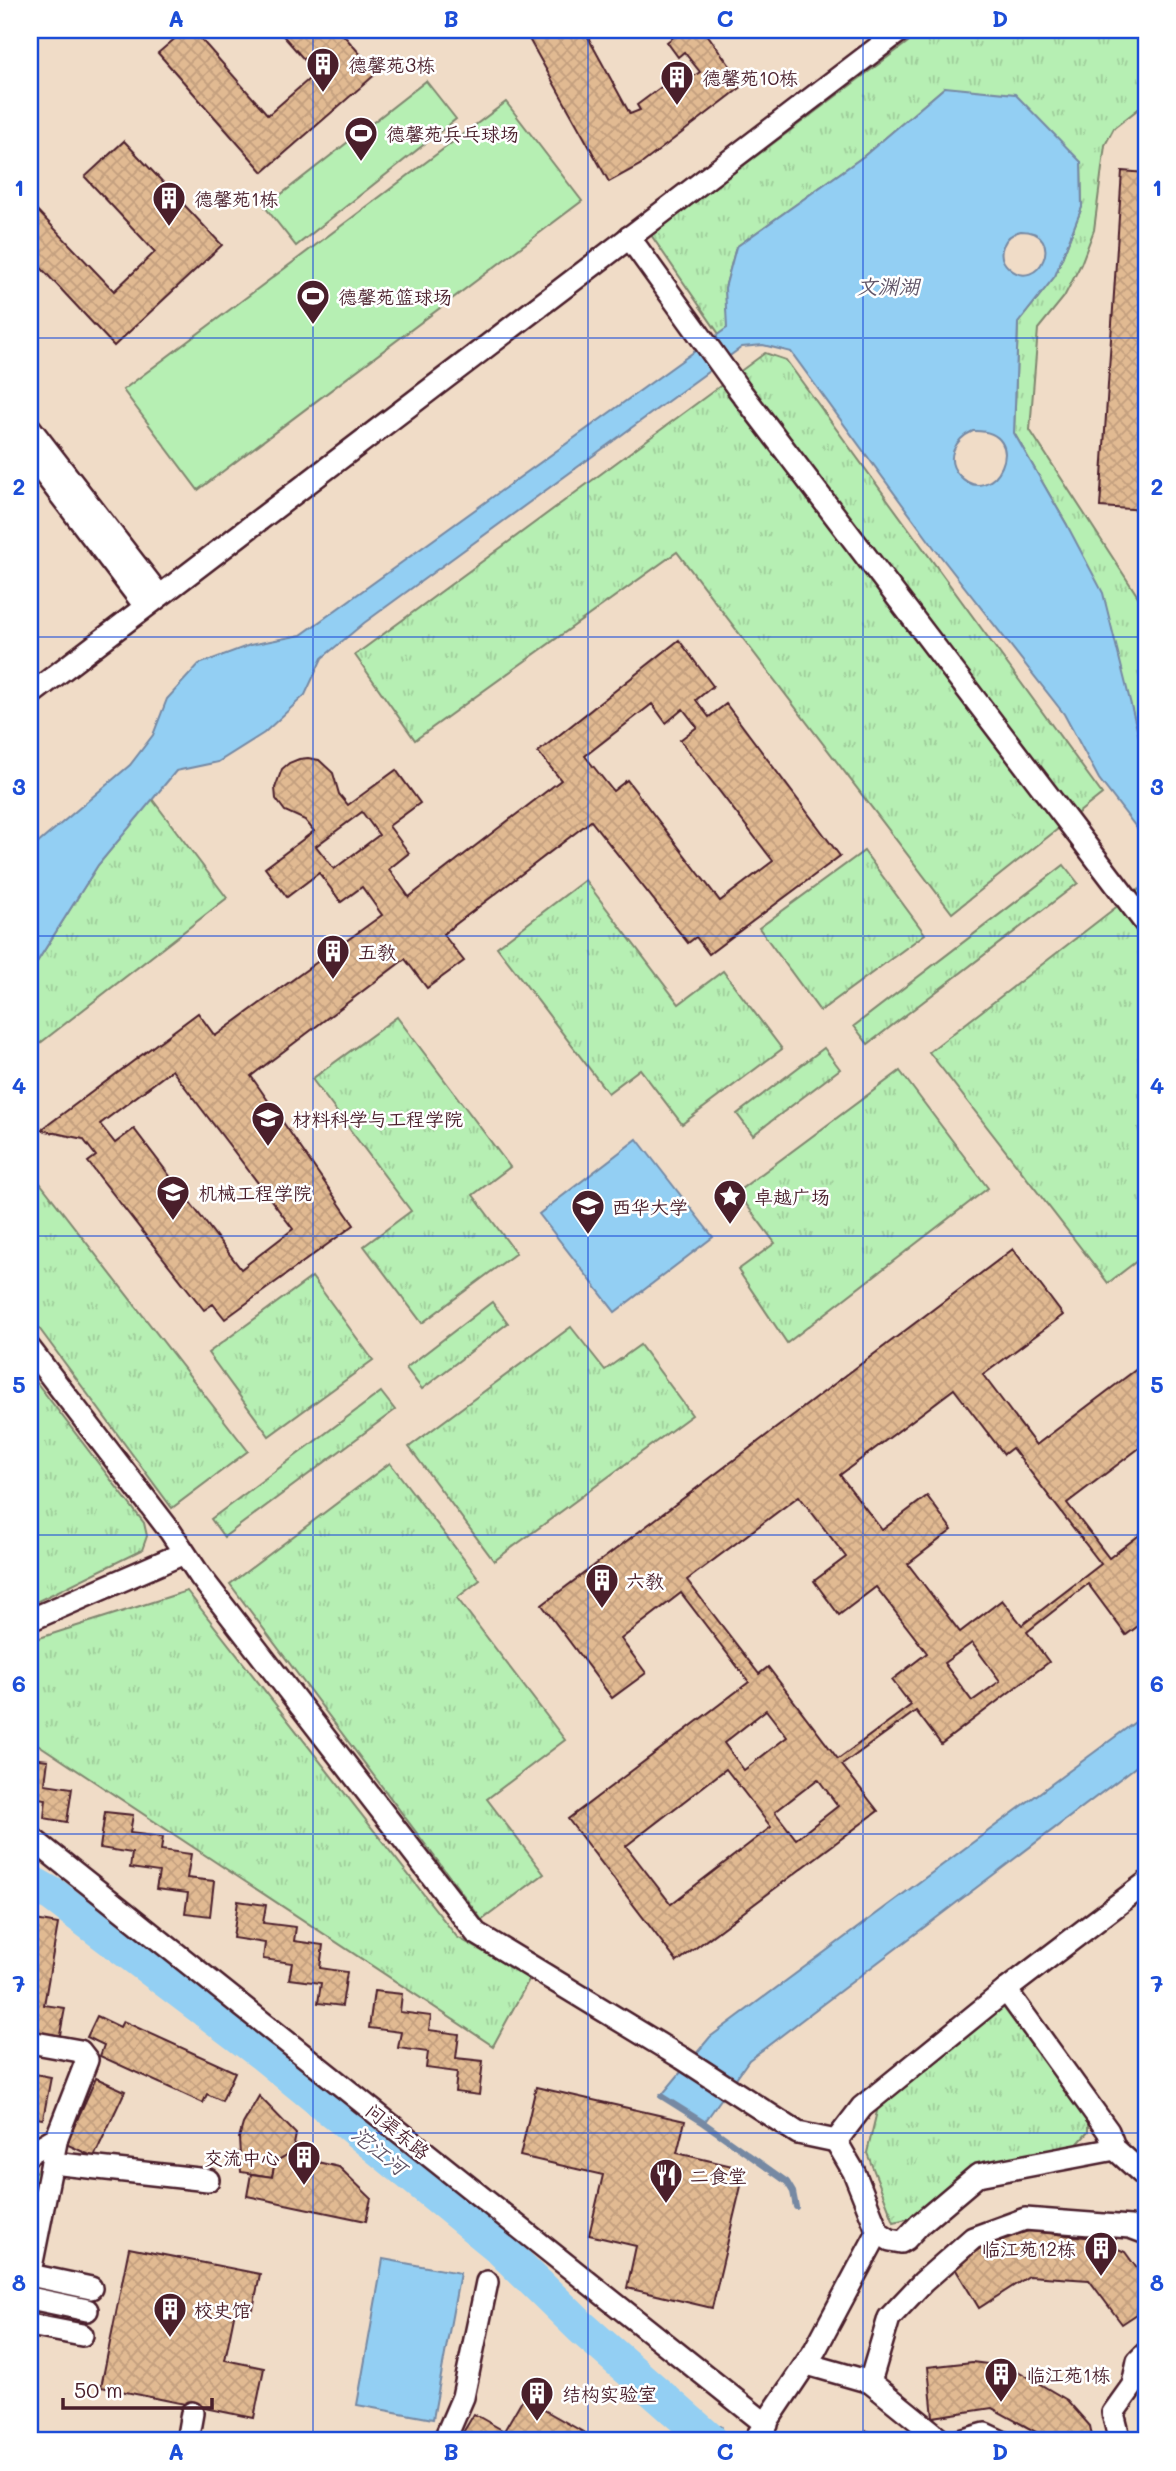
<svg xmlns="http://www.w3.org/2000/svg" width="1176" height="2471" viewBox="0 0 1176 2471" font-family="Mali,'LXGW WenKai TC',sans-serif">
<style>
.built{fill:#f0dcc7}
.grass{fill:url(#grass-tufts);stroke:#80876f;stroke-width:2}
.garden{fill:#b6efb3;stroke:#80876f;stroke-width:2}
.water{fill:#93cff3;stroke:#7689a3;stroke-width:2;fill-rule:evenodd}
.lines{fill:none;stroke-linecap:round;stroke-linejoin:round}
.stream{stroke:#7689a3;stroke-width:6}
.river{stroke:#93cff3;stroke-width:35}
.building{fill:url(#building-cross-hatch);stroke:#4a1f2b;stroke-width:2;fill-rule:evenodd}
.street-casing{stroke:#4a1f2b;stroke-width:26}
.street{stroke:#fff;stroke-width:21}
.grid{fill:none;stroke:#1d4ed8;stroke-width:2;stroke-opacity:0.55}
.labels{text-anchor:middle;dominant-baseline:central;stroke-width:5;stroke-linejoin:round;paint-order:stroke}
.poi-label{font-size:19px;fill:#4a1f2b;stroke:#fff;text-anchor:start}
.street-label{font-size:19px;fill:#4a1f2b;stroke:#fff}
.water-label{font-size:21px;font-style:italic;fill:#605467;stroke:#fff}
.neatline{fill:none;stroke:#1d4ed8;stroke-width:2.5}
.grid-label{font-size:23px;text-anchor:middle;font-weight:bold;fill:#1d4ed8}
</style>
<defs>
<pattern id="grass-tufts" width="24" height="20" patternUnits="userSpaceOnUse" patternTransform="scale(1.75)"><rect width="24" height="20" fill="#b6efb3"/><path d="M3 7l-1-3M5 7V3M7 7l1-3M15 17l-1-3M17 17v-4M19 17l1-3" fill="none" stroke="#9ecc9a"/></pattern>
<pattern id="building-cross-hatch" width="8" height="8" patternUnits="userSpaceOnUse" patternTransform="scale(1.75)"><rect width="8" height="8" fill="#e1ba92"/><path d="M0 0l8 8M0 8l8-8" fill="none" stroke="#c39f7e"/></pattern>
</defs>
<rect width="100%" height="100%" fill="#f6eade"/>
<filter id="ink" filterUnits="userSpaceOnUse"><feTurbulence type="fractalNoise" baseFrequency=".0143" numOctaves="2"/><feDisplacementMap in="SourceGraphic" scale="14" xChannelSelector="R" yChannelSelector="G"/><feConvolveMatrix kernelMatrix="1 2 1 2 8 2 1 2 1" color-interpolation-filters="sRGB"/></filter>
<g filter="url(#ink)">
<!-- built -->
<rect class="built" x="30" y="30" width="1116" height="2411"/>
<!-- grass -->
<g class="grass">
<polygon points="924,30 1146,30 1146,103 1114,128 1105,145 1094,230 1081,264 1064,297 1038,329 1030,430 1146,609 1146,746 1141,745 1067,525 1014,433 1018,323 1055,276 1082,207 1081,162 945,87 864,156 736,247 725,288 728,328 719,334 651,235"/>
<polygon points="765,353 786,360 1102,794 952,913 677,552 415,740 355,655"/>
<polygon points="152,799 227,898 30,1051 30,973 98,865"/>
<polygon points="864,851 925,934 820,1011 759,928"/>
<polygon points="1064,865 1078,883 868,1044 854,1026"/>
<polygon points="585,880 679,1004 723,971 782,1049 682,1124 640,1069 608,1093 497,947"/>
<polygon points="1146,884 1146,1254 1108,1283 929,1052"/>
<polygon points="397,1017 510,1167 473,1195 516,1253 422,1323 364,1246 411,1211 312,1079"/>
<polygon points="824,1048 840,1069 753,1135 737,1114"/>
<polygon points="900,1071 988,1188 787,1343 738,1270 775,1243 737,1192"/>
<polygon points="30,1170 248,1451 172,1508 30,1316"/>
<polygon points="312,1277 373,1360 269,1436 208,1353"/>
<polygon points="492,1302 508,1323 422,1389 406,1368"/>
<polygon points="571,1327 605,1370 640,1345 692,1415 494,1561 409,1447"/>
<polygon points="30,1374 144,1523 147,1536 142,1550 30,1605"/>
<polygon points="381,1392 395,1410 224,1537 211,1519"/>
<polygon points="390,1463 480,1580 457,1598 565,1740 487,1799 544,1874 482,1920 230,1584"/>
<polygon points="187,1591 457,1937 530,1978 493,2046 30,1739 30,1641"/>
<polygon points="1003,2007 1088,2121 1088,2132 1074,2148 978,2166 919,2216 894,2222 867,2153 879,2103"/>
<polygon points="41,2168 30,2221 30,2175"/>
</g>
<!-- garden -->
<g class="garden">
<polygon points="426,81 456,119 296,246 265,207"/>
<polygon points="506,102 582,201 198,490 123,390"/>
</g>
<!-- water -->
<g class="water">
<path d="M 945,87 L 1015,94 L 1081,162 L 1082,207 L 1055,276 L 1018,323 L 1014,433 L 1067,525 L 1103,593 L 1141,745 L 1146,751 L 1146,840 L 1099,779 L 1064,714 L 935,549 L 791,352 L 763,345 L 742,347 L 364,623 L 322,658 L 305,695 L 264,733 L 218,762 L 176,771 L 98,865 L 30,973 L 30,850 L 130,765 L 153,735 L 167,699 L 199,664 L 250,645 L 301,635 L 727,328 L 725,288 L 736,247 L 864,156 ZM 1021,231 C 1067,231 1039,295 1009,268 C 994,255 1004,235 1021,231 ZM 973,431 C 1035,429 993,513 959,475 C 944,459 955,439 973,431 Z"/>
<polygon points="637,1139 713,1237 615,1312 539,1214"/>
<polygon points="1146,1714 1146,1759 749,2060 704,2123 661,2096 710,2037"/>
<polygon points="383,2259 460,2273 433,2419 357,2405"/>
</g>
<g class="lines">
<!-- stream -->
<g class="stream">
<polyline points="661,2096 704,2123 787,2182 793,2192 796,2207"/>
<polyline points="720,2428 721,2441"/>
</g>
<!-- river -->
<polyline class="river" points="30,1882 53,1895 262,2053 497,2245 581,2327 711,2441"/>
</g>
<!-- building -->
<g class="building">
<polygon points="185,30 193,30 268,115 316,73 278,30 339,30 377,73 263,172 158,53"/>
<polygon points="524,30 584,30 630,114 640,110 637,105 672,79 679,86 700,72 684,52 678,57 667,42 683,30 704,30 744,85 640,165 609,182"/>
<polygon points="124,141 222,245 114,346 30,256 30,210 34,207 114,291 155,252 85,177"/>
<polygon points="1122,171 1146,173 1146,510 1100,507"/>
<path d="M 679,640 L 713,686 L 696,700 L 709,717 L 726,704 L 840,856 L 709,954 L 696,937 L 688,943 L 591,821 L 443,934 L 464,961 L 427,988 L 405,959 L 251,1076 L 354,1225 L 225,1319 L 213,1304 L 204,1310 L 88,1162 L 96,1156 L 83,1139 L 41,1130 L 198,1013 L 215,1036 L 382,915 L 362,887 L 341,902 L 319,873 L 287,897 L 265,868 L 314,831 L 305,820 L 285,811 L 276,799 L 275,788 L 282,769 L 289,763 L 299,759 L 308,758 L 319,760 L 333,773 L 339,794 L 348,805 L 396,770 L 420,803 L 389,826 L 409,853 L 389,869 L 409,897 L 561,780 L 538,752 ZM 652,704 L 666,723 L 683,709 L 697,727 L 680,740 L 773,861 L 720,901 L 627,780 L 613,791 L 585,756 ZM 362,812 L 379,835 L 334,869 L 316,846 ZM 172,1070 L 293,1229 L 241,1269 L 134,1129 L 115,1143 L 100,1124 Z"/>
<path d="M 1013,1249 L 1063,1315 L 983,1375 L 1036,1445 L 1146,1362 L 1146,1443 L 1067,1503 L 1109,1558 L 1146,1530 L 1146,1620 L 1126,1635 L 1088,1584 L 1027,1632 L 1049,1662 L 941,1744 L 916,1711 L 842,1765 L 878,1811 L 677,1962 L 568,1819 L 749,1682 L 681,1593 L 621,1639 L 646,1673 L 612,1698 L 542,1605 ZM 954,1389 L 1004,1454 L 1012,1448 L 1101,1564 L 1022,1625 L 1002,1600 L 960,1632 L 908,1564 L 952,1530 L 927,1496 L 882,1530 L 840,1475 ZM 799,1496 L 846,1557 L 814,1581 L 839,1615 L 876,1587 L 927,1653 L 892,1680 L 911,1705 L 838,1759 L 768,1667 L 759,1674 L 687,1580 ZM 972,1643 L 1000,1681 L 972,1701 L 944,1663 ZM 766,1710 L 787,1737 L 744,1770 L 724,1743 ZM 726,1769 L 771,1827 L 671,1904 L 626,1846 ZM 818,1779 L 838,1806 L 796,1839 L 775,1812 Z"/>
<polygon points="30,1758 48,1760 45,1784 72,1788 67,1822 44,1818 46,1799 30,1797"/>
<polygon points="105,1812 133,1815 130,1833 163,1837 161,1850 191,1854 187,1878 214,1881 210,1916 185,1913 188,1893 156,1889 159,1872 130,1868 132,1853 100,1848"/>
<polygon points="238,1901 266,1905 263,1923 296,1927 294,1941 323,1945 320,1968 347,1972 342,2006 318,2003 321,1983 289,1979 292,1963 263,1959 265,1943 233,1938"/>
<polygon points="30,1919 58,1924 44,2005 65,2008 59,2040 30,2034"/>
<polygon points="374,1991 402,1994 400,2012 431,2016 429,2030 459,2034 456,2058 483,2061 479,2095 455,2092 457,2072 426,2068 428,2052 398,2048 401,2032 369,2028"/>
<polygon points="97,2016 120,2027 123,2021 235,2072 222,2101 207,2094 203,2103 100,2056 104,2045 87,2037"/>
<polygon points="30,2073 51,2077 43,2119 30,2117"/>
<polygon points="96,2078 125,2091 94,2157 66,2144"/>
<polygon points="536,2087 685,2121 677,2153 745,2169 712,2308 627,2288 636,2246 589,2235 603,2175 520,2156"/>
<polygon points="259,2096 296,2134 292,2156 287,2155 275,2162 272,2177 241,2172 239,2138 243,2124"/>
<polygon points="287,2155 339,2167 371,2198 366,2221 247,2196 251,2174 272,2177 275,2162"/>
<polygon points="1029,2231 1094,2238 1125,2252 1146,2281 1146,2308 1122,2324 1089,2280 1029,2276 979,2308 953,2265 991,2242"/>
<polygon points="129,2248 260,2274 253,2309 236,2306 225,2360 264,2368 254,2418 101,2387"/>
<polygon points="972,2362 1011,2367 1067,2400 1090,2426 1093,2441 1046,2441 1045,2437 992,2408 933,2417 928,2367"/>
<polygon points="523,2398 599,2441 458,2441 474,2414 504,2431"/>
<polygon points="867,2431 902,2441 865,2441"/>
</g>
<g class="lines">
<defs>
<g id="street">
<polyline points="629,237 737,387 1146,924"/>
<polyline points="30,428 159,595"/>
<polyline points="30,455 145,606"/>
<polyline points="30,695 901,30"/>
<polyline points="30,1349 170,1531 200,1576 476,1933 682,2058 798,2133 836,2141 862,2107 1006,1990 1146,1883"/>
<polyline points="30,1620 184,1553"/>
<polyline points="30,1837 767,2425"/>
<polyline points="1006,1990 1108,2131 1115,2149 1146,2177"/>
<polyline points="30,2042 80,2051 87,2060 57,2137 30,2272"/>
<polyline points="30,2153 57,2137"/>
<polyline points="52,2163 208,2180"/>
<polyline points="878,2232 890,2240 901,2242 906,2239 920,2224 978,2175 1115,2149"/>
<polyline points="30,2275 91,2288"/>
<polyline points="30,2298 87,2310"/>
<polyline points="30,2325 82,2335"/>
<polyline points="807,2364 870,2382 943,2441"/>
<polyline points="870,2382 889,2318 923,2282 973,2238 1025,2219 1130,2227 1146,2233"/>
<polyline points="187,2441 192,2413"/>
<polyline points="444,2441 463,2397 487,2282"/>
<polyline points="754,2441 815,2350 878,2232 854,2172 836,2141"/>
<polyline points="960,2441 985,2434 1000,2441"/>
<polyline points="1120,2441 1113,2413 1133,2385 1138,2361 1146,2353"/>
</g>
</defs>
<!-- street casing -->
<use href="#street" class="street-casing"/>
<!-- street -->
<use href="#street" class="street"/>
</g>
</g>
<!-- grid -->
<path class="grid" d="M 313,30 L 313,2441M 588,30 L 588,2441M 863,30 L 863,2441M 30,338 L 1146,338M 30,637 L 1146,637M 30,936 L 1146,936M 30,1236 L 1146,1236M 30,1535 L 1146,1535M 30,1834 L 1146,1834M 30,2133 L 1146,2133"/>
<!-- icons -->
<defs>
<symbol id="building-pin" viewBox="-11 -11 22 30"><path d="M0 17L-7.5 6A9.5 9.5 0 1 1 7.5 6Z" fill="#4a1f2b" stroke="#fff"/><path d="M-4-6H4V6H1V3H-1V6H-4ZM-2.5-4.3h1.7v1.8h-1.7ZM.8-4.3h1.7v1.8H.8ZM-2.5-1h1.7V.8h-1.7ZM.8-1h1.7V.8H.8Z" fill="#fff"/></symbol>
<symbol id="stadium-pin" viewBox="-11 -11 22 30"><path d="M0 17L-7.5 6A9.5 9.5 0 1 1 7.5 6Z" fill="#4a1f2b" stroke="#fff"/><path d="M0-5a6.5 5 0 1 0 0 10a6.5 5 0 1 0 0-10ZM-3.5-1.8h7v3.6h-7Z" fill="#fff"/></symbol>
<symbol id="university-pin" viewBox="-11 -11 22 30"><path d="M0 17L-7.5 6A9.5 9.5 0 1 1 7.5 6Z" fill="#4a1f2b" stroke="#fff"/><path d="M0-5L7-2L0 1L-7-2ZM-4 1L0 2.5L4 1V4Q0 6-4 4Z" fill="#fff"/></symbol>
<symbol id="sight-pin" viewBox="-11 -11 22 30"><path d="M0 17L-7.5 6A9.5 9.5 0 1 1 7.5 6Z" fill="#4a1f2b" stroke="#fff"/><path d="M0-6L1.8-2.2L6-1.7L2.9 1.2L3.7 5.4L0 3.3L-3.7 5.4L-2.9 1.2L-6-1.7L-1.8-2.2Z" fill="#fff"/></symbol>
<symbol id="restaurant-pin" viewBox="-11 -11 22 30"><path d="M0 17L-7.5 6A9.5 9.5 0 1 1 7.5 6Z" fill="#4a1f2b" stroke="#fff"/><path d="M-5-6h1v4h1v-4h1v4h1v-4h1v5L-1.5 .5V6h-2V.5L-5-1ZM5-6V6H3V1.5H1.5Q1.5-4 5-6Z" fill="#fff"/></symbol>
</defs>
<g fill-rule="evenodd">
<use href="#building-pin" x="304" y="45" width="38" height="52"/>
<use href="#building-pin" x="658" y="58" width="38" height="52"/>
<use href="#stadium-pin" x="342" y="114" width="38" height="52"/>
<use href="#building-pin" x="150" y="179" width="38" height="52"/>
<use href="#stadium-pin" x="294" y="277" width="38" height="52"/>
<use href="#building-pin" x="314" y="932" width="38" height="52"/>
<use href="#university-pin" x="249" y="1099" width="38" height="52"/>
<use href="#university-pin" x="154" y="1173" width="38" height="52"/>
<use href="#sight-pin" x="711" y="1177" width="38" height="52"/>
<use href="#university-pin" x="569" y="1187" width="38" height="52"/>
<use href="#building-pin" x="583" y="1561" width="38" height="52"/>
<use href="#building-pin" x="285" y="2138" width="38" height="52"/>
<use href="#restaurant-pin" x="647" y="2156" width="38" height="52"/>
<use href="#building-pin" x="1082" y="2229" width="38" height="52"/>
<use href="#building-pin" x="151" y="2290" width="38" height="52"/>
<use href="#building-pin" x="982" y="2355" width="38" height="52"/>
<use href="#building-pin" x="518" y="2374" width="38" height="52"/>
</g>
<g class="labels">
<!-- poi labels -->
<g class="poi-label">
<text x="348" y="64">德馨苑3栋</text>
<text x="702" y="77">德馨苑10栋</text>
<text x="386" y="133">德馨苑兵乓球场</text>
<text x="194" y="198">德馨苑1栋</text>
<text x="338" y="296">德馨苑篮球场</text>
<text x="358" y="951">五教</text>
<text x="292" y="1118">材料科学与工程学院</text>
<text x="198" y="1192">机械工程学院</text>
<text x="754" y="1196">卓越广场</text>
<text x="612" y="1206">西华大学</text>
<text x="626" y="1580">六教</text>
<text x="280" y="2157" text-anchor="end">交流中心</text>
<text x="690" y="2175">二食堂</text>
<text x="1076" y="2248" text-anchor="end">临江苑12栋</text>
<text x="194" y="2309">校史馆</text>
<text x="1026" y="2374">临江苑1栋</text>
<text x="562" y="2393">结构实验室</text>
</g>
<!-- street labels -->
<g class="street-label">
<text transform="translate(398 2131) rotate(39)">问渠东路</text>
</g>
<!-- water labels -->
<g class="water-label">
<text x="888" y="285">文渊湖</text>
<text transform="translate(380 2150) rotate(39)">沱江河</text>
</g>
</g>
<!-- margin -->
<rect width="1176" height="2471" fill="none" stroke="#fff" stroke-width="77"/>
<!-- scale -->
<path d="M63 2398v10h149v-10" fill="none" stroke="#4a1f2b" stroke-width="3.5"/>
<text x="74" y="2398" font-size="21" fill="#4a1f2b" stroke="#ffffff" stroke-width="5" paint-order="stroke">50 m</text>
<rect x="38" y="38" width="1100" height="2394" class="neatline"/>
<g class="grid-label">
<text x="176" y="27">A</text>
<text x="451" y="27">B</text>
<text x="725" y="27">C</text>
<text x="1000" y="27">D</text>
<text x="19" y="196">1</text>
<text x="1157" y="196">1</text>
<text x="19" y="495">2</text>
<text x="1157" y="495">2</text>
<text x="19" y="795">3</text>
<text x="1157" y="795">3</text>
<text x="19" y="1094">4</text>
<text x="1157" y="1094">4</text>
<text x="19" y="1393">5</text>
<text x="1157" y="1393">5</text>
<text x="19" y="1692">6</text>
<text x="1157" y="1692">6</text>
<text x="19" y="1992">7</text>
<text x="1157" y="1992">7</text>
<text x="19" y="2291">8</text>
<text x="1157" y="2291">8</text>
<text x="176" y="2460">A</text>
<text x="451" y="2460">B</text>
<text x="725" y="2460">C</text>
<text x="1000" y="2460">D</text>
</g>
</svg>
